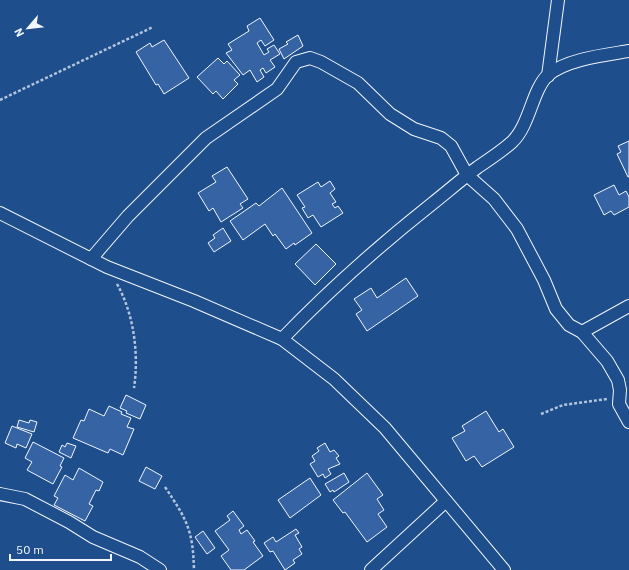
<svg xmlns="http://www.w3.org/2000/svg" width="629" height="570" viewBox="0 0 629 570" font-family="'IBM Plex Sans',sans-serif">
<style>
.building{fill:#3563a3;stroke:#f2f6ff}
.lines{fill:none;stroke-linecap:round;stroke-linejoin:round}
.minor-casing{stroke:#f2f6ff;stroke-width:14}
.path{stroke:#b3c4dc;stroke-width:2.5;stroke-dasharray:3 2;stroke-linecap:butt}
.minor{stroke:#1f4e8c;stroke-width:12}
</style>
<rect width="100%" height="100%" fill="#1f4e8c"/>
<!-- building -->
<g class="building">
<polygon points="260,18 274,40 265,46 261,40 257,43 264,55 269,52 267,49 274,45 280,54 270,60 275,67 266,73 263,68 260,70 264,77 257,82 250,70 243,75 226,53 232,50 228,44 249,31 247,26"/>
<polygon points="298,35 303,46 284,59 279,49 288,44 286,42"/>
<polygon points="164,40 189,78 164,94 158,84 156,85 136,52 150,43 152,47"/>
<polygon points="218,58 224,64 227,61 240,75 234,80 238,84 223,99 216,91 213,94 197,77"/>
<polygon points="629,141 629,177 628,177 617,154 621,152 618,146"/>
<polygon points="227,167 248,199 240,204 243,208 221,222 213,208 209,211 198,193 216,182 212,176"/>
<polygon points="330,181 335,189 330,193 336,202 332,204 335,208 338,206 343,213 321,227 313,215 308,218 302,208 305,207 297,195 318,182 321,187"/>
<polygon points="614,185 619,195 626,191 629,197 629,207 614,215 611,211 604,215 594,195"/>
<polygon points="282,188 312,233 295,245 294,243 286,249 275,234 273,236 265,224 243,240 230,221 256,203 259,206"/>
<polygon points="223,228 231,241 214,252 208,243 215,238 213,235"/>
<polygon points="316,244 336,264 315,285 295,264"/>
<polygon points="406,278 418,296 367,331 356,314 362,310 354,299 371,288 377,298"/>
<polygon points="126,395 146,405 140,419 126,413 127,411 120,408"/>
<polygon points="109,406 122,412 121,414 131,418 127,427 134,429 123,455 110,449 108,453 73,438 81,420 84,421 89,409 104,416"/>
<polygon points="486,411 499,432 503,429 514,447 482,467 474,456 466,461 452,438 465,431 462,426"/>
<polygon points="19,420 29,423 30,420 37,422 34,432 17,427"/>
<polygon points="12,426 32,434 26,448 17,444 16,448 5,443"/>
<polygon points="33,442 64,458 60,466 62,467 53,484 27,470 32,462 25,458"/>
<polygon points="67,443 76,446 71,458 59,452 62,445 65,447"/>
<polygon points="325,443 330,452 334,450 339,456 336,458 340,464 328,469 331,474 325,478 323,474 318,477 310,464 315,461 312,456 319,451 317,448"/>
<polygon points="146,467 162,476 155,489 139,481"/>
<polygon points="79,468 103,482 99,491 96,490 89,504 93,506 85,521 54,505 58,498 54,496 65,475 73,480"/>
<polygon points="344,473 349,482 334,492 333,490 330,492 325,484"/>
<polygon points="367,473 383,495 377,499 384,510 378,514 387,527 367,542 345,512 343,513 333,500"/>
<polygon points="310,478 321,495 290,518 278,500"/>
<polygon points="233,511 244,526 239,530 241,534 247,530 255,541 253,542 263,556 244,570 231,570 221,556 229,550 215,531 230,520 227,516"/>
<polygon points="296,529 299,533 295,535 302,547 299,549 302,554 293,560 295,563 285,570 273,551 270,552 264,543 273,537 276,542"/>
<polygon points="203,531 215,548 207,554 195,537"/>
</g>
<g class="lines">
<defs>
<g id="minor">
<polyline points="548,76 558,0"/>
<polyline points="0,213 107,267 194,301 282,339 334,379 385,428 504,570"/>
<polyline points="91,259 128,216 206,138 277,89 296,62 310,58 321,62 358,83 390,114 414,129 441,138 451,146 467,175 494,199 517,229 544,280 556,309 569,325 582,332 607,361 618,380 620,390 619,404 629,422"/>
<polyline points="582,332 629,306"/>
<path d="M 282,339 C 329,290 380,245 433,203 C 448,191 463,178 478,167 C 490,159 502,151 512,142 C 530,125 532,90 548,75 C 567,59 605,55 629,51"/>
<polyline points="0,494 25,499 69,522 93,537 140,557 160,570"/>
<polyline points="371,570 446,501"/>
</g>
</defs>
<!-- minor casing -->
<use href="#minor" class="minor-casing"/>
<!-- path -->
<g class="path">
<polyline points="0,100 153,27"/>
<path d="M 117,284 C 134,314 139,354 134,388"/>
<polyline points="541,414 563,405 607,399"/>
<path d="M 165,487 C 187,520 193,530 194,570"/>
</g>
<!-- minor -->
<use href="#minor" class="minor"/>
</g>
<!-- north arrow -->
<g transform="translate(28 28) rotate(242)" stroke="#1f4e8c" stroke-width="3" paint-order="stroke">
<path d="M0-3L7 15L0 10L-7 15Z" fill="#f2f6ff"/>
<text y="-6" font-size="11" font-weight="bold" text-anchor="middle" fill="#f2f6ff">N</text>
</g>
<!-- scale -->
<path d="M10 554v6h101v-6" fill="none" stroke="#f2f6ff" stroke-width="2"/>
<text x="16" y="554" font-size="12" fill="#f2f6ff" stroke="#1f4e8c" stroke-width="3" paint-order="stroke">50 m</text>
</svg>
